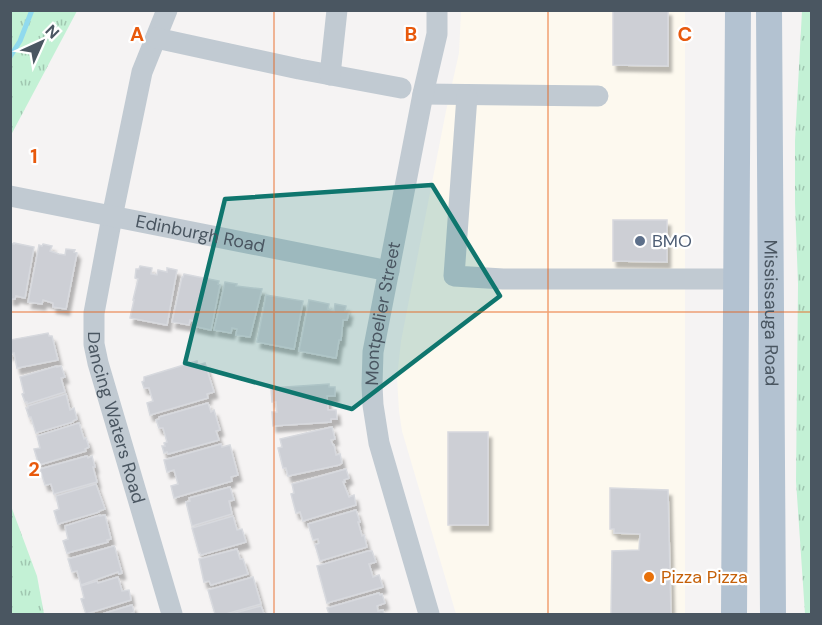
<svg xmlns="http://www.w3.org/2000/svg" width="822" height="625" viewBox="0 0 822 625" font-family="'DM Sans',sans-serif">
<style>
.commercial{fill:#fdf9ef}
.grass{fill:url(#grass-tufts)}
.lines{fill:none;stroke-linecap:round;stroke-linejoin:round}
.stream{stroke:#90daee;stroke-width:5}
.building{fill:#cdcfd5;stroke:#d7d9de;stroke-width:1.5;filter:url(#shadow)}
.minor{stroke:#c1cad2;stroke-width:21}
.major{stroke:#b3c2d1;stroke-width:26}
.marked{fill:#0f766e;fill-opacity:0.2;stroke:#0f766e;stroke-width:4.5;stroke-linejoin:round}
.grid{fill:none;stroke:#e8590c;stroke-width:1.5;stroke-opacity:0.55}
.service-dot{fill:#5c6f8a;stroke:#fff;stroke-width:2}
.food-dot{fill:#e8710a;stroke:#fff;stroke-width:2}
.labels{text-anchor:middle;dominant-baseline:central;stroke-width:4.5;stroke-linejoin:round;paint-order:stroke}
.street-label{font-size:18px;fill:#4a5661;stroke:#fff}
.service-label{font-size:18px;fill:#4e5e75;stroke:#fff;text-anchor:start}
.food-label{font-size:18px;fill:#c56008;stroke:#fff;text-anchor:start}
.grid-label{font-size:20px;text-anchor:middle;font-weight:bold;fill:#e8590c;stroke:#fff;stroke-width:4.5;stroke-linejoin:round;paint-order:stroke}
</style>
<defs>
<pattern id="grass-tufts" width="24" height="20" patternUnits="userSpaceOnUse" patternTransform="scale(1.5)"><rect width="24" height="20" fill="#c3f1d5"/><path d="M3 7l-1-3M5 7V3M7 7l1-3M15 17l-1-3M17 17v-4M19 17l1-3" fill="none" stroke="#a0c6b0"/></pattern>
<filter id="shadow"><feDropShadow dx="3.5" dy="6" stdDeviation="1.5" flood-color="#0004"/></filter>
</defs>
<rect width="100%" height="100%" fill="#f5f3f3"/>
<!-- commercial -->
<polygon class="commercial" points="461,11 685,11 685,614 456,614 402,431 399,411 397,378 401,341 446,111 459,53"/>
<!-- grass -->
<g class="grass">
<polygon points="11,10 77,11 11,135 10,11"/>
<polygon points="802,11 812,11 811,614 805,614 796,481 798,284 795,203 795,141"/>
<polygon points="11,506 37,576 44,614 11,614"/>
</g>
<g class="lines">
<!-- stream -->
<polyline class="stream" points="10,57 20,41 32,10"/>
</g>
<!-- building -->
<g class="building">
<polygon points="613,10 668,10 668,66 613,65"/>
<polygon points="613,220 667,220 667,262 613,261"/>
<polygon points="10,243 14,244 14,243 34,247 25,298 16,296 15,299 10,299"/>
<polygon points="43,244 52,246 50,251 59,254 65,255 66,249 75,250 74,252 77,253 66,309 53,307 53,303 43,300 42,304 28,302 39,245 42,246"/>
<polygon points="140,266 152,268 151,274 157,275 158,270 167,272 167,268 177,270 167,325 130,318 134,300 133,300 138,279 135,278 136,269 139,269"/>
<polygon points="184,274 219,281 218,284 220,285 211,330 193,326 194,321 190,320 189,325 172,322 182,277 183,277"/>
<polygon points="225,282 237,284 236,286 262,289 250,337 236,335 237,329 232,328 231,333 214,330"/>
<polygon points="266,295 303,301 294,349 257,342"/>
<polygon points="309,300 329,304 328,309 334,311 335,304 346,306 345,311 349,311 347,320 343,320 341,340 339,340 336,358 299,351"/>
<polygon points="48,333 49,336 52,336 58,360 17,368 14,353 10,354 10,340"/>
<polygon points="197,361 198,365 205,363 214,392 207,394 208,398 150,415 147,403 153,401 149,388 144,388 142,382 144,381 144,377"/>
<polygon points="57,366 57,367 61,366 65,377 61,378 65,392 27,404 27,402 25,402 22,394 24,393 20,377"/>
<polygon points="329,384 329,387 335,387 335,396 327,396 328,410 336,410 337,419 331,419 331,422 273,426 272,412 277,412 276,402 272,402 271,388"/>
<polygon points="66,394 70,410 74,408 77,419 73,421 73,422 36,433 31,417 29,417 26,408 28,408 28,406"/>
<polygon points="208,403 211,412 214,410 220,430 216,431 219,440 168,454 167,452 164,453 162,446 165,446 164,443 167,442 163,428 159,428 156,420 159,419 159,417"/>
<polygon points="79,423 84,439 86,438 89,447 85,449 86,451 39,465 34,449 40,448 37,436"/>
<polygon points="332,427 335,439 331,440 333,445 334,445 336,455 340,454 342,463 339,465 288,476 286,468 283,468 278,448 282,447 280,439"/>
<rect x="448" y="432" width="40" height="93"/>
<polygon points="221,444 222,447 230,445 238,475 231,477 232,481 174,498 171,486 178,484 174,470 167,472 164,460"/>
<polygon points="87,456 88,458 92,456 95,467 93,467 97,482 54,494 51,484 45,485 40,469"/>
<polygon points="346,469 349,478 344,480 345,482 343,482 349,497 354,495 356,505 303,521 300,512 296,513 291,494 294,493 292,484"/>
<polygon points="96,484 105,509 99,511 99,512 58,524 54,511 59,509 56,496"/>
<polygon points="230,487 234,500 229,501 232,514 192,526 186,502 190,501 189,498"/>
<polygon points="610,488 668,490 671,614 611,614 612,551 639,550 640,534 614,533 614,529 610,529"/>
<polygon points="356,510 360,522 358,522 362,536 364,535 367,547 320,561 315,545 319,543 318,539 313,540 308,524"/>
<polygon points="100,515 100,516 105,515 111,539 107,540 108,542 67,553 63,541 68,539 65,526"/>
<polygon points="233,516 237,530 242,529 246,542 201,555 200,553 199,553 192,528"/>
<polygon points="114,546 115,548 122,573 119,574 118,572 81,585 77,571 72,572 68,559"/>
<polygon points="237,549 240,559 243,559 248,574 211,585 209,581 204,582 199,559"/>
<polygon points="368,551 372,551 376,562 369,564 373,577 379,575 383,587 327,603 317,566"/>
<polygon points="118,577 122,591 129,590 131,600 86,614 81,599 84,598 81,586 97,581 98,583"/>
<polygon points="253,577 261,604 226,614 215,614 208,590"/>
<polygon points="379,593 380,595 382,594 385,603 377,606 378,611 383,610 384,614 329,614 327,608"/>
<polygon points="132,605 134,612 130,614 102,614"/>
<polygon points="261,606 264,614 231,614"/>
</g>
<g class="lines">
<!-- minor -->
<g class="minor">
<path id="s1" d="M 167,10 L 142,72 L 112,217 L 94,313 L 94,344 L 98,363 L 172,614"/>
<polyline points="156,38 299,69 401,88"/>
<polyline points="330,75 337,10"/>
<polyline points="423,94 598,96"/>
<polyline points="467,96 454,276 503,279 736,279"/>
<path id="s2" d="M 10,196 L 389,271"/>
<path id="s3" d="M 429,614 L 379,443 L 373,405 L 372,385 L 373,352 L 423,94 L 437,34 L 437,10"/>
</g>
<!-- major -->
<g class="major">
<path id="s4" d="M 769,10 L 773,614"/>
<polyline points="734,614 738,10"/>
</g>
</g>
<!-- marked area -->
<path class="marked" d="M 432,185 L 500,296 L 352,409 L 185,363 L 225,199 Z"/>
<!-- grid -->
<path class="grid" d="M 274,10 L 274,614M 548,10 L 548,614M 10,312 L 812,312"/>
<!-- markers -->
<circle class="service-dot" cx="640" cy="241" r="6"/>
<circle class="food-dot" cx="649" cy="577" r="6"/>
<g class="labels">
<!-- street labels -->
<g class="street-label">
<text stroke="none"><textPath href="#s2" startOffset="194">Edinburgh Road</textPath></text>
<text stroke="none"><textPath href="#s4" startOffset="303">Mississauga Road</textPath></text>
<text stroke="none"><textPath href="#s3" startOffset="309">Montpelier Street</textPath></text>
<text stroke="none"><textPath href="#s1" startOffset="420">Dancing Waters Road</textPath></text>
</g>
<!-- service labels -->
<g class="service-label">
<text x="652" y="241">BMO</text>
</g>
<!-- food labels -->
<g class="food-label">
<text x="661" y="577">Pizza Pizza</text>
</g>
</g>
<g class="grid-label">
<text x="137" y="41">A</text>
<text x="411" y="41">B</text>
<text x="685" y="41">C</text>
<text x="34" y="163">1</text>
<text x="34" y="476">2</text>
</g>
<!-- border -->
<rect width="822" height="625" fill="none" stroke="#4a5661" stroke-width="24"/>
<!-- north arrow -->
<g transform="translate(42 42) rotate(45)" stroke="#ffffff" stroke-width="4.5" paint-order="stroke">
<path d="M0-4.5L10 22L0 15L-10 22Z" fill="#4a5661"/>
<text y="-9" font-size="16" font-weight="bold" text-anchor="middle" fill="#4a5661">N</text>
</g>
</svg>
